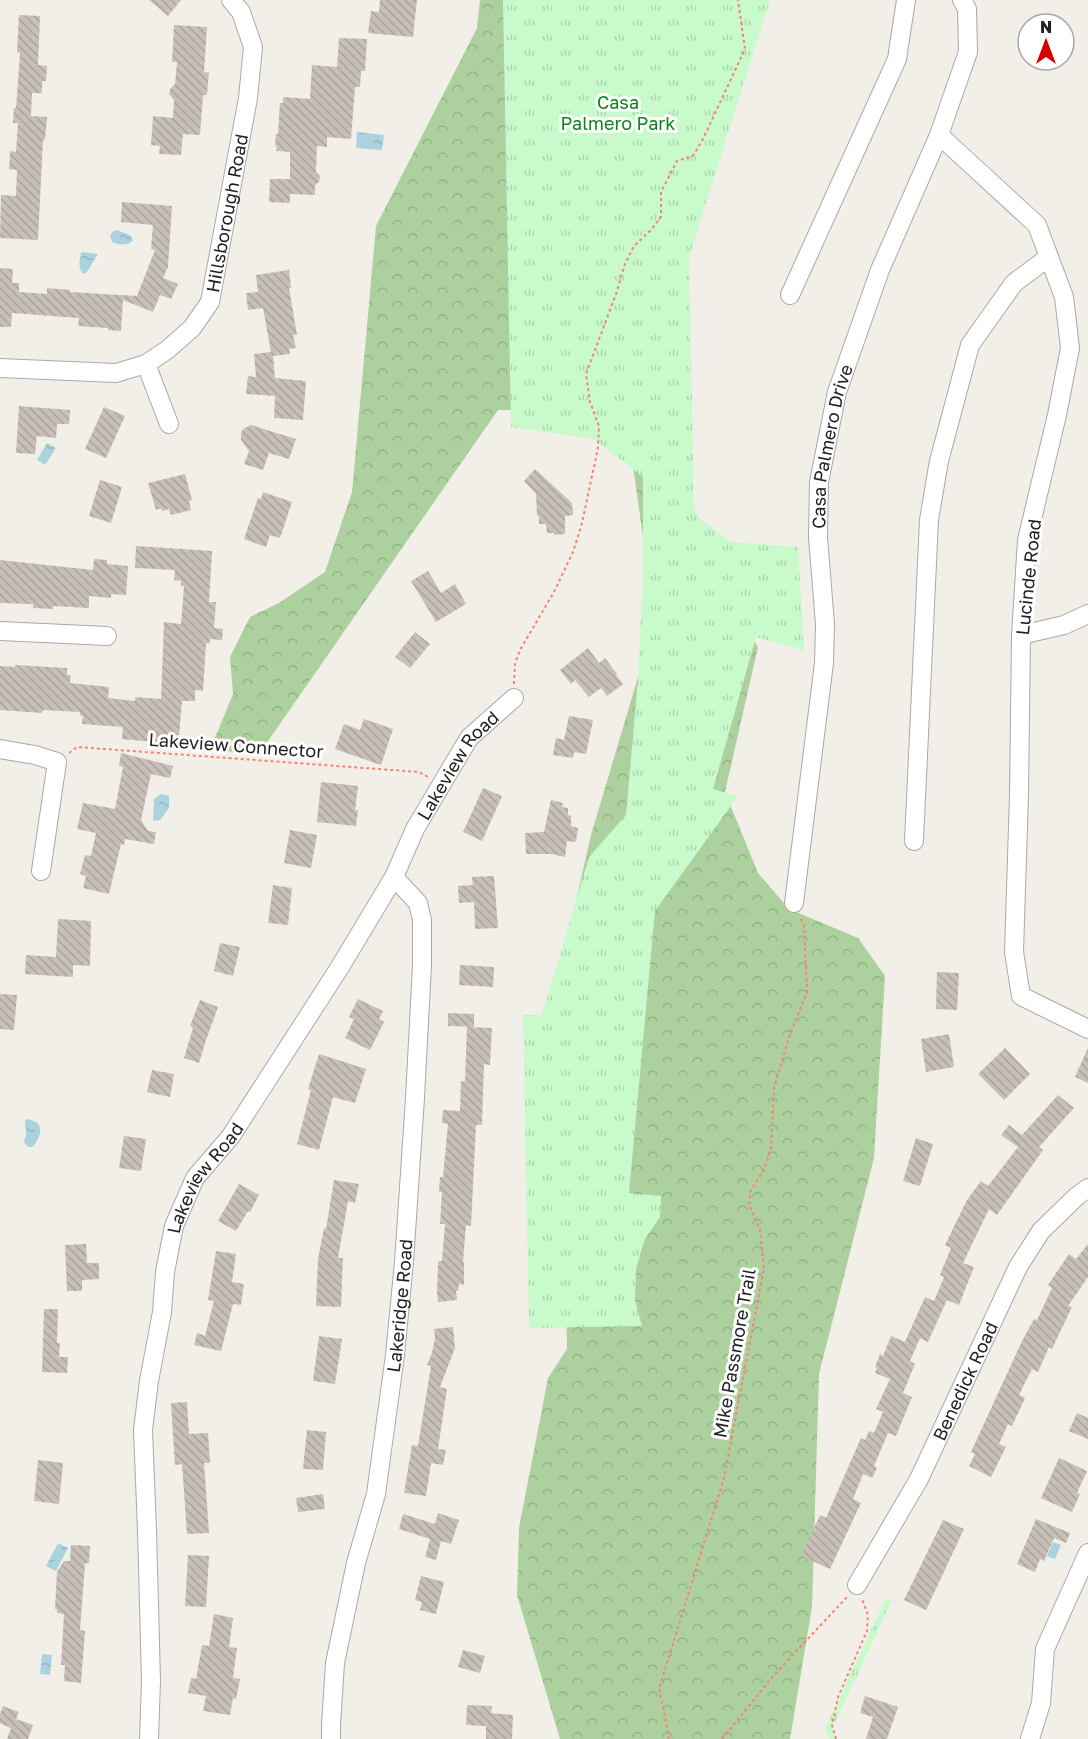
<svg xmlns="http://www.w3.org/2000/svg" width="1088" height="1739" viewBox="0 0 1088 1739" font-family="'Golos Text',sans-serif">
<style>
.forest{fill:url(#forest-crowns)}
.park{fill:url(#park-tufts)}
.water{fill:url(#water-ripples)}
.building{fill:url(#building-back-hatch)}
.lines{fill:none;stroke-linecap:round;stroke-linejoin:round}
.minor-casing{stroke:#a9a9a9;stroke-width:20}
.path{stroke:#fa8072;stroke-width:2;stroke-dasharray:3 3;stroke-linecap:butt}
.minor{stroke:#fff;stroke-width:18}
.labels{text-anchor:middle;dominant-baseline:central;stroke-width:6;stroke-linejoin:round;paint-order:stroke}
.park-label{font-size:18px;fill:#0c8416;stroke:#fff}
.street-label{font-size:18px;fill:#222;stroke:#fff}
</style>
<defs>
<pattern id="forest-crowns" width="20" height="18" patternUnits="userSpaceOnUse" patternTransform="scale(1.5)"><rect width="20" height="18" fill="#add19e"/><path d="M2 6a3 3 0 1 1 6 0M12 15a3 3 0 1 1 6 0" fill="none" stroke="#95b388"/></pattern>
<pattern id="park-tufts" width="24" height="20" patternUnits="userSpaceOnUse" patternTransform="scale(1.5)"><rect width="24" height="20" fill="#c8facc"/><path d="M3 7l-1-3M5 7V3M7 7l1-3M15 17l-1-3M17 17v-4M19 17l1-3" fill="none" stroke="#acd6af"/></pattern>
<pattern id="water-ripples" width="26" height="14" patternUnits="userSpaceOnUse" patternTransform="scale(1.5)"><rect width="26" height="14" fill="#aad3df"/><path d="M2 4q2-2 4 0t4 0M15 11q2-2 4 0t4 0" fill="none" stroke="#92b5bf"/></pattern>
<pattern id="building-back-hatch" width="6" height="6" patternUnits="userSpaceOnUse" patternTransform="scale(1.5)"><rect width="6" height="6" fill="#c7bfb8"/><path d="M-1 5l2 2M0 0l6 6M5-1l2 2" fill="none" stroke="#aba49e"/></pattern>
</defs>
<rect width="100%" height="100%" fill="#f2efe9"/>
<!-- forest -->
<polygon class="forest" points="480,0 667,0 669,512 758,647 725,792 758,873 789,909 858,938 885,976 874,1158 819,1374 812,1607 790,1739 560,1739 517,1595 519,1528 548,1378 567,1349 561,967 591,835 655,620 625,411 498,410 259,754 210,750 233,694 230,657 250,617 279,603 325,572 352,492 376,226 477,28"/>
<!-- park -->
<g class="park">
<polygon points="503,0 770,0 689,257 694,508 700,519 731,542 798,547 804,651 756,637 713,789 738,796 655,911 629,1193 661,1196 660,1217 645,1239 636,1269 635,1300 642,1326 529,1328 523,1015 542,1015 589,857 626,815 638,679 643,572 643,477 593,439 511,427"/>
<polygon points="886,1598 892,1600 832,1729 836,1739 830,1739 825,1729"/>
</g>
<!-- water -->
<g class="water">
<polygon points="357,132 384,135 382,150 356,148"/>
<path d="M 117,230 L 130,235 L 133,240 C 130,246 117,245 112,242 L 110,235 L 114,231 Z"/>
<path d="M 81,252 L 98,254 L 87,272 L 84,274 C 77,269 80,259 81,252 Z"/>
<polygon points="47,443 56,448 45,465 37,460"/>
<polygon points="161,794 169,796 169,808 160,820 153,821 154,799"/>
<path d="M 29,1119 C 32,1121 36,1121 38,1124 C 44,1130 37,1143 32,1147 L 28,1147 L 24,1142 L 26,1135 L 25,1120 Z"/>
<polygon points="1053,1542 1061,1545 1055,1559 1047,1556"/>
<polygon points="58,1543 68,1548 56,1571 46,1566"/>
<polygon points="42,1654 52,1655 50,1675 40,1674"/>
</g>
<!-- building -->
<g class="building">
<polygon points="149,0 181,0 168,16"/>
<polygon points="380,0 417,0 413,37 368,33 371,11 379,12"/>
<polygon points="19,15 40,16 38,65 47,66 46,81 42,81 42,93 32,93 31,116 47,117 45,140 43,139 38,240 0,238 1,195 16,196 17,170 9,169 10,151 16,152 18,123 13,123 14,107 16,108 20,53 17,52"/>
<polygon points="174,25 207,27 204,72 209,73 207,95 203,95 200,135 183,134 181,155 159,154 160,146 151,145 153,116 173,118 174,100 169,94 170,89 175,84 177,62 172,62"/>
<polygon points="339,38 367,39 365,71 361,71 360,87 355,87 351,139 327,137 327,147 317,146 316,172 320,176 319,182 315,185 315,195 290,194 290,203 269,202 270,179 290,179 290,152 276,151 277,146 275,146 276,134 278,134 280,103 283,103 283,97 310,99 312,65 337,67"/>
<polygon points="122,202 172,206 168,267 163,278 178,284 171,299 160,295 153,312 123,300 121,331 108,330 108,328 78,326 79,318 12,313 11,327 0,327 0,268 13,269 12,283 19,283 19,292 47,294 47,288 70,290 70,292 137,296 155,250 151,249 153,225 121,222"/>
<polygon points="289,270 291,288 289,288 297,335 293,335 296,348 289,349 290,354 273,356 275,378 306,381 303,420 274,418 275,396 246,394 248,376 256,377 254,354 271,352 263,308 248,310 246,293 258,292 256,275"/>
<polygon points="19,406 70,410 69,424 57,424 56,438 37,436 35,454 16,453"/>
<polygon points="104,407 125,416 106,458 85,449"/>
<polygon points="251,425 296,439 289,459 269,453 263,470 244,464 249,451 241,440 241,434 243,429"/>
<polygon points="535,469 572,503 573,515 565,516 565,534 554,535 554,533 547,533 546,524 539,524 539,516 537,516 536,494 524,481"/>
<polygon points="185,474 192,500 189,501 191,510 171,515 169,509 162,511 161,508 156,510 148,483"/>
<polygon points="100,480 122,487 111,523 89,516"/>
<polygon points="263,492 292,502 280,538 270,535 266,547 244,539 258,498 261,499"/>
<polygon points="136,546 212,551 209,602 216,602 214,628 223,629 222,640 210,639 209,644 206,643 203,691 195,690 195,701 182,701 179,737 165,736 164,743 122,739 123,727 82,724 83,716 80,715 80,712 43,710 42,713 0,710 0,666 15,667 15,665 67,668 67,675 71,675 70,683 109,687 108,698 135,701 135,697 161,699 164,622 181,624 184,586 181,586 181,581 174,580 175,570 135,568"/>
<polygon points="94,559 107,560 107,564 128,566 126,595 111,594 111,598 89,596 89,608 53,606 53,609 33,608 33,604 0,603 0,560 93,570"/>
<polygon points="428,571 441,593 455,584 466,604 436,622 411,581"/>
<polygon points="415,632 430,644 410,668 395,657"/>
<polygon points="588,648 599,663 605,658 617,674 616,675 623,684 607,696 601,688 589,697 575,680 571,684 560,670"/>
<polygon points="569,716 593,720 586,754 574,752 573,758 553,755 556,738 564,740"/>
<polygon points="364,719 393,729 381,765 335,749 344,724 360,730"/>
<polygon points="121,753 173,766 170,778 151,774 141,820 148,831 156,832 154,844 125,839 124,845 121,844 109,894 83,888 86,876 80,874 85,855 91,856 96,833 77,829 83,803 115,809 123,767 119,766"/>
<polygon points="321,782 358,786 355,810 358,810 356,826 317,822"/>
<polygon points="483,788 502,796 482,841 463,832"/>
<polygon points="551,800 563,803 562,807 568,808 568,815 571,816 571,826 578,828 576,842 567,841 565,857 552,854 526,854 525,833 544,832"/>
<polygon points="290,830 317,835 311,868 284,863"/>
<polygon points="494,876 498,928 475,929 474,902 459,903 458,886 473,885 472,877"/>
<polygon points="273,885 292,888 288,925 268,923"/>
<polygon points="58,919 91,921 90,966 73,965 73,977 25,974 26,955 56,957"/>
<polygon points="220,943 240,947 233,976 214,971"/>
<polygon points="460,965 494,967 493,987 459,985"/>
<polygon points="937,972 959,973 957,1010 936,1009"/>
<polygon points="0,994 17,995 14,1030 0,1029"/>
<polygon points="358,999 383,1011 379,1019 384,1022 370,1050 345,1038 354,1019 349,1017"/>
<polygon points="200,1000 218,1007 206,1040 199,1063 184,1058 193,1028 190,1026"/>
<polygon points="448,1013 474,1014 474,1027 448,1026"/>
<polygon points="467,1027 492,1028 490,1065 484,1064 482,1125 476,1125 471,1226 466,1225 463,1262 464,1262 464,1285 459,1284 458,1291 456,1291 457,1300 438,1302 437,1292 438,1261 442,1261 445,1224 440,1224 442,1192 439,1192 440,1177 443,1177 448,1124 442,1123 443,1110 460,1111 461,1081 465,1081"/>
<polygon points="949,1034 954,1067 926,1072 921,1039"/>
<polygon points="1005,1048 1030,1074 1004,1100 978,1074"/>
<polygon points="1088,1048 1088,1083 1075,1077"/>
<polygon points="319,1054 366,1069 355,1103 333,1097 319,1150 297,1144 311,1090 308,1089"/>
<polygon points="152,1070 174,1074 170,1097 147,1092"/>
<polygon points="1058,1095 1074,1108 1039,1147 1043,1150 997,1215 989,1209 963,1263 974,1267 959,1305 947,1300 928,1342 920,1338 910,1361 915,1364 903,1393 912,1397 896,1436 888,1433 874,1466 877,1468 872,1478 863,1474 853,1499 861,1503 830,1569 801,1556 820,1515 826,1518 861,1438 865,1440 869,1431 874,1433 883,1412 876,1409 890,1379 875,1373 877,1368 875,1367 880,1354 883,1356 891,1336 905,1342 925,1297 934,1301 944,1277 940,1275 951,1248 945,1245 967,1200 981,1181 988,1186 1018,1147 1001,1135 1009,1125 1022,1135"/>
<polygon points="124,1136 146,1139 141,1171 119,1168"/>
<polygon points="916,1138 933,1144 920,1186 903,1181"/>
<polygon points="334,1180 359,1184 355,1203 348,1201 338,1258 343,1258 341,1307 316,1306 318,1259 324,1228 326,1229"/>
<polygon points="239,1184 259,1195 250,1212 248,1211 236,1231 218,1221"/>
<polygon points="86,1244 87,1263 99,1263 99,1279 82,1280 82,1291 67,1291 65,1245"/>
<polygon points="1088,1244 1088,1277 1068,1306 1072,1307 1052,1349 1049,1347 1038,1372 1032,1369 1019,1395 1025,1398 1012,1426 1008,1424 999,1444 1006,1447 991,1477 969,1466 975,1454 971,1452 1022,1341 1034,1319 1037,1320 1052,1288 1048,1285 1069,1254 1076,1259"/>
<polygon points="216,1251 236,1254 232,1282 244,1284 241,1305 233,1304 221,1351 194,1345 197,1333 205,1336 214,1301 208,1300"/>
<polygon points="44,1309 58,1309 57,1343 60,1343 59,1357 68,1357 67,1373 42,1372"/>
<polygon points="453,1327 455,1348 440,1387 447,1389 438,1449 446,1450 443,1465 431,1463 426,1496 404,1493 412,1445 418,1446 431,1366 427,1365 432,1353 435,1338 434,1329"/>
<polygon points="319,1336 342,1339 335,1384 313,1381"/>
<polygon points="187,1402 189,1434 208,1433 210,1463 204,1463 209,1533 187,1534 182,1464 175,1465 171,1403"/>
<polygon points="1077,1413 1088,1418 1088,1439 1069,1431"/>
<polygon points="307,1430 326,1432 323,1470 303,1469"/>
<polygon points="1059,1458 1087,1471 1077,1493 1080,1494 1072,1512 1041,1498"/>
<polygon points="38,1460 63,1463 59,1504 34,1501"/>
<polygon points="323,1494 325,1509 298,1512 296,1498"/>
<polygon points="438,1513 459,1520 451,1544 441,1541 436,1560 425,1557 430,1539 399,1529 403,1514 435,1524"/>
<polygon points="1036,1519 1070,1533 1066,1543 1054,1538 1044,1561 1040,1559 1035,1572 1017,1564"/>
<polygon points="943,1520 964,1529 926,1610 904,1600"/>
<polygon points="71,1545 90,1546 89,1563 85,1563 80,1630 85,1631 81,1683 64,1681 65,1665 61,1665 64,1614 57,1613 57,1609 55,1609 57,1572 64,1561 70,1561"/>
<polygon points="188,1555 209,1556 206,1607 185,1606"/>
<polygon points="421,1576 444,1582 436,1614 420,1610 422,1602 415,1600"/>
<polygon points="214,1614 233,1618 229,1647 237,1648 233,1678 240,1679 236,1699 233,1698 230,1715 203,1711 206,1696 188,1693 191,1678 196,1679 202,1645 209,1646"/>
<polygon points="463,1650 485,1656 480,1673 458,1667"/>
<polygon points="865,1696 898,1707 887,1739 866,1739 873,1717 860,1713"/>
<polygon points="467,1705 492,1706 491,1713 513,1715 512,1739 486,1739 486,1726 466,1725"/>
<polygon points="3,1706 19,1712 16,1719 33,1725 28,1739 7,1739 11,1728 0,1723 0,1714"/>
</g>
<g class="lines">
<defs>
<g id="minor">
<polyline points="939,135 1037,225 1064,297 1070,348 1057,415 1027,540 1021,635 1019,795 1014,952 1021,996 1088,1029"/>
<polyline points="790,295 897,59 906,0"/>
<polyline points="146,364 169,424"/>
<path id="s1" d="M 0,368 L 116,373 L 146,364 L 167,350 L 192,328 L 210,302 L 248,98 L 253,47 L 241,12 L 231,0"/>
<polyline points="0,631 107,636"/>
<polyline points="1021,635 1064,625 1088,614"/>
<polyline points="0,749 35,755 57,762 41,871"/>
<polyline points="914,841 929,520 939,461 970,345 1014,283 1049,257"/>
<path id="s2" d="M 794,903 L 824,663 L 825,624 L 818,537 L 819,482 L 837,392 L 880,270 L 939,135 L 968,52 L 967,9 L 962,0"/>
<path id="s3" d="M 857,1585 L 919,1479 L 1018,1267 L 1041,1231 L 1077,1196 L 1088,1188"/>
<path id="s4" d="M 149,1739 L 151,1681 L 147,1530 L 143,1430 L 149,1381 L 162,1312 L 165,1272 L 174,1226 L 195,1178 L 231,1136 L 340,967 L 394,877 L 415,829 L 469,738 L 514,698"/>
<path id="s5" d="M 331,1739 L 331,1725 L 335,1663 L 356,1563 L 376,1494 L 395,1355 L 404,1262 L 415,1098 L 422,965 L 422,920 L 418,903 L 394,877"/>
<polyline points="1030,1739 1041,1703 1045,1649 1088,1553"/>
</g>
</defs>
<!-- minor casing -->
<use href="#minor" class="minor-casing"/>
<!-- path -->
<g class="path">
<polyline points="514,684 515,664 520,650 554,592 573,552 582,523 598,448 599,426 590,402 586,374 616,294 625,264 634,246 651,230 661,217 661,192 677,161 693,156 703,139 745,49 738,0"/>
<polyline points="69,753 77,747 419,772 428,777"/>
<polyline points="668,1739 669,1736 659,1689 724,1478 764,1268 760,1229 749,1205 751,1190 764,1170 771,1148 774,1088 789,1037 807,992 804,926 800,917"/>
<polyline points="722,1739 775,1674 847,1597"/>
<polyline points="836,1739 832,1725 838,1697 867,1631 868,1615 862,1599"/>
</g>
<!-- minor -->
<use href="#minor" class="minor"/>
</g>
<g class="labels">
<!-- park labels -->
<g class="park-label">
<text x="618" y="102">Casa<tspan x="618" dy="21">Palmero Park</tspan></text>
</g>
<!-- street labels -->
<g class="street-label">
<text stroke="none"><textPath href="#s1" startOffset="328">Hillsborough Road</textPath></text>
<text stroke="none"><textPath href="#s2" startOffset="460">Casa Palmero Drive</textPath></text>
<text transform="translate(1028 577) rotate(-84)">Lucinde Road</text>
<text transform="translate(236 745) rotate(4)">Lakeview Connector</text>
<text stroke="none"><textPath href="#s4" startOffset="1059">Lakeview Road</textPath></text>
<text stroke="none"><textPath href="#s4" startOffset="573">Lakeview Road</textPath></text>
<text stroke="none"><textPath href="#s5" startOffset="440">Lakeridge Road</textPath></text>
<text transform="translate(734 1353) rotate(-80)">Mike Passmore Trail</text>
<text stroke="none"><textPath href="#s3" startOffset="231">Benedick Road</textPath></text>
</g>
</g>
<!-- north arrow -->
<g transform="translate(1046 42)"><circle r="28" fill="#ffffff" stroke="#a7a7a7" stroke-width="1.5"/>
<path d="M0-4.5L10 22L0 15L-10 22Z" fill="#d40000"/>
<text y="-9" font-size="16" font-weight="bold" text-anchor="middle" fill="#222222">N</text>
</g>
</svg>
